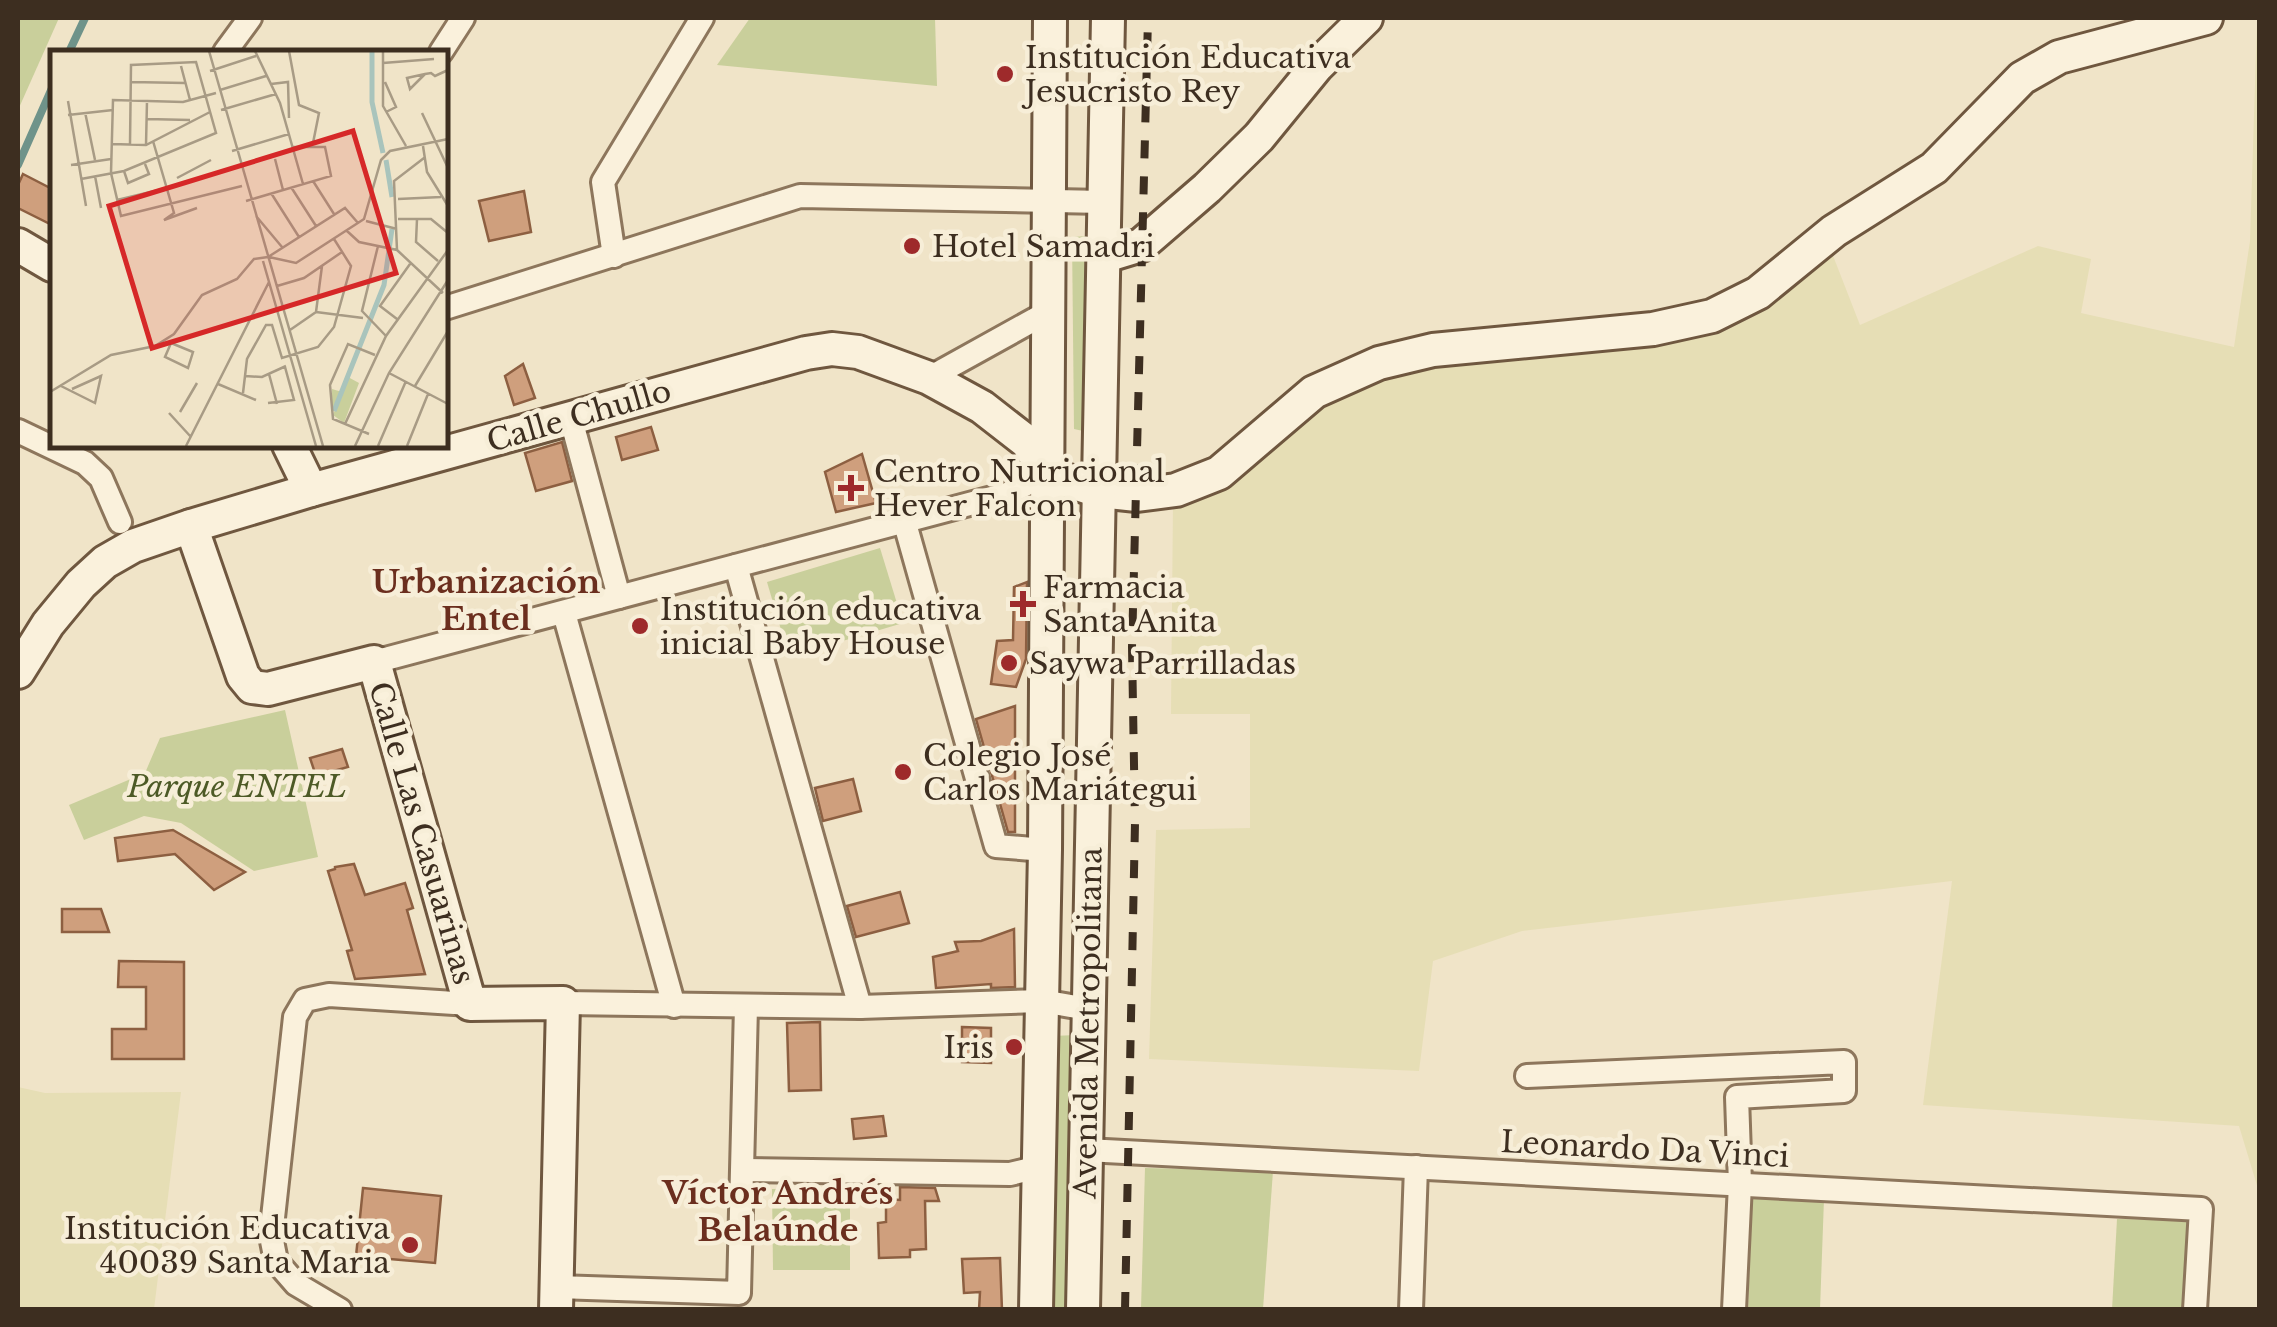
<svg xmlns="http://www.w3.org/2000/svg" width="2277" height="1327" viewBox="0 0 2277 1327" font-family="'Libre Baskerville',serif">
<style>
.farmland{fill:#e6deb5}
.green{fill:#c9cf9b}
.lines{fill:none;stroke-linecap:round;stroke-linejoin:round}
.stream{stroke:#6f938a;stroke-width:8}
.building{fill:#cf9f7d;stroke:#8d5f41;stroke-width:2.5}
.street-casing{stroke:#8d765c;stroke-width:28}
.secondary-casing{stroke:#6f573f;stroke-width:38}
.street{stroke:#faf1dc;stroke-width:22}
.secondary{stroke:#faf1dc;stroke-width:32}
.rail{stroke:#3d2e20;stroke-width:8;stroke-dasharray:18 18;stroke-linecap:butt}
.poi-dot{fill:#9e2a2b;stroke:#f7eed8;stroke-width:4}
.labels{text-anchor:middle;dominant-baseline:central;stroke-width:9;stroke-linejoin:round;paint-order:stroke}
.poi-label{font-size:30px;fill:#3d2e20;stroke:#f7eed8;text-anchor:start}
.street-label{font-size:30px;fill:#3d2e20;stroke:#f7eed8}
.park-label{font-size:30px;font-style:italic;fill:#4d5a26;stroke:#f7eed8}
.neighbourhood-label{font-size:32px;font-weight:bold;fill:#6b2e1e;stroke:#f7eed8}
.inset-river{fill:none;stroke:#a9c4bc;stroke-width:5}
.inset-road{fill:none;stroke:#a89b85;stroke-width:2.5}
.view{fill:#d62828;fill-opacity:0.15;stroke:#d62828;stroke-width:5}
.inset-edge{fill:none;stroke:#3d2e20;stroke-width:5}
</style>
<rect width="100%" height="100%" fill="#f0e4c8"/>
<!-- farmland -->
<g class="farmland">
<polygon points="2257,22 2259,22 2259,1192 2239,1126 1923,1105 1952,881 1522,931 1433,961 1419,1071 1149,1059 1156,830 1250,828 1250,714 1171,714 1173,502 1329,396 1422,358 1644,337 1830,248 1860,325 2038,246 2091,259 2081,313 2234,347 2250,241"/>
<polygon points="18,1087 45,1093 181,1092 154,1309 18,1309"/>
</g>
<!-- green -->
<g class="green">
<polygon points="18,18 59,18 18,110"/>
<polygon points="750,18 935,18 937,86 717,65"/>
<polygon points="1088,236 1092,433 1074,429 1072,237"/>
<polygon points="880,548 903,623 789,657 767,582"/>
<polygon points="285,710 318,857 254,871 181,823 144,816 84,840 69,805 145,773 160,738"/>
<polygon points="1076,1035 1067,1309 1050,1310 1053,1036"/>
<polygon points="1145,1168 1273,1171 1263,1309 1141,1309"/>
<polygon points="850,1188 850,1270 773,1270 772,1189"/>
<polygon points="1752,1195 1824,1199 1820,1309 1748,1310"/>
<polygon points="2117,1219 2190,1220 2185,1309 2112,1310"/>
</g>
<g class="lines">
<!-- stream -->
<g class="stream">
<polyline points="69,52 85,18"/>
<polyline points="18,165 52,88"/>
</g>
</g>
<!-- building -->
<g class="building">
<polygon points="23,174 52,189 52,225 18,208 18,185"/>
<polygon points="524,191 531,232 489,241 479,201"/>
<polygon points="523,364 535,398 514,405 505,376"/>
<polygon points="651,427 658,450 622,460 616,437"/>
<polygon points="562,442 572,481 536,491 525,453"/>
<polygon points="862,454 876,503 836,512 825,472"/>
<polygon points="1027,582 1026,659 1016,687 991,684 997,641 1013,640 1014,587"/>
<polygon points="1015,706 1015,832 1008,832 976,719"/>
<polygon points="342,749 348,767 316,776 310,758"/>
<polygon points="853,779 861,811 823,821 815,788"/>
<polygon points="173,830 245,872 214,890 175,854 118,861 115,838"/>
<polygon points="354,864 365,895 405,883 413,908 407,910 425,974 355,979 347,951 352,950 328,871 335,869 335,867"/>
<polygon points="900,892 909,923 856,937 847,906"/>
<polygon points="62,909 101,909 109,932 62,932"/>
<polygon points="1014,929 1015,987 991,988 991,984 936,988 933,957 958,951 955,942 981,941"/>
<polygon points="119,961 184,962 184,1059 112,1059 112,1029 146,1029 146,987 118,987"/>
<polygon points="820,1022 821,1090 789,1091 787,1023"/>
<polygon points="962,1027 991,1028 991,1063 962,1062"/>
<polygon points="883,1116 886,1136 854,1139 852,1119"/>
<polygon points="900,1187 935,1188 939,1201 925,1201 926,1249 910,1250 910,1257 879,1258 878,1223 886,1222 886,1199 900,1200"/>
<polygon points="363,1188 441,1196 435,1263 356,1256"/>
<polygon points="1000,1258 1002,1310 979,1310 980,1292 964,1293 962,1259"/>
</g>
<g class="lines">
<defs>
<g id="street">
<polyline points="225,52 250,18"/>
<polyline points="441,52 463,18"/>
<polyline points="614,256 603,182 702,18"/>
<polyline points="445,308 800,196 1104,202"/>
<polyline points="929,378 1048,312"/>
<polyline points="571,419 619,597"/>
<polyline points="18,431 85,463 101,478 120,522"/>
<polyline points="904,520 996,846 1045,850"/>
<polyline points="736,566 860,1007"/>
<polyline points="564,613 674,1006"/>
<polyline points="374,662 1007,494 1047,474"/>
<polyline points="563,1003 860,1007 1042,1001 1088,1009"/>
<polyline points="1527,1076 1844,1062 1844,1091 1737,1097 1740,1184 1734,1310"/>
<polyline points="1086,1150 2201,1209 2195,1310"/>
<polyline points="743,1170 1010,1174 1039,1167"/>
<polyline points="557,1287 739,1293 746,1006"/>
<polyline points="340,1310 296,1284 276,1261 271,1236 295,1017 305,1000 329,995 470,1004"/>
<polyline points="1411,1310 1416,1167"/>
</g>
<g id="secondary">
<polyline points="18,245 52,265"/>
<polyline points="1105,256 1141,245 1207,188 1259,137 1317,66 1366,18"/>
<polyline points="289,445 311,490"/>
<polyline points="191,526 243,676 252,687 268,689 374,662 470,1004 563,1003 556,1310"/>
<polyline points="18,672 48,624 81,584 105,562 133,546 191,526 311,490 806,353 832,349 858,352 929,378 982,407 1027,442 1047,474 1099,491 1137,495 1176,490 1219,473 1314,392 1379,363 1433,350 1653,329 1712,316 1758,293 1834,231 1934,168 2022,78 2059,57 2206,18"/>
<polyline points="1036,1310 1045,850 1050,18"/>
<polyline points="1083,1310 1108,18"/>
</g>
</defs>
<!-- street casing -->
<use href="#street" class="street-casing"/>
<!-- secondary casing -->
<use href="#secondary" class="secondary-casing"/>
<!-- street -->
<use href="#street" class="street"/>
<!-- secondary -->
<use href="#secondary" class="secondary"/>
<!-- rail -->
<polyline class="rail" points="1125,1310 1135,823 1132,647 1148,18"/>
</g>
<!-- markers -->
<g class="poi-dot">
<circle cx="1005" cy="74" r="10"/>
<circle cx="912" cy="246" r="10"/>
<path d="M846 473h10v10h10v10h-10v10h-10v-10h-10v-10h10z"/>
<path d="M1018 589h10v10h10v10h-10v10h-10v-10h-10v-10h10z"/>
<circle cx="640" cy="626" r="10"/>
<circle cx="1009" cy="663" r="10"/>
<circle cx="903" cy="772" r="10"/>
<circle cx="1014" cy="1047" r="10"/>
<circle cx="410" cy="1245" r="10"/>
</g>
<g class="labels">
<!-- poi labels -->
<g class="poi-label">
<text x="1025" y="57">Institución Educativa<tspan x="1025" dy="34">Jesucristo Rey</tspan></text>
<text x="932" y="246">Hotel Samadri</text>
<text x="874" y="471">Centro Nutricional<tspan x="874" dy="34">Hever Falcon</tspan></text>
<text x="1043" y="587">Farmacia<tspan x="1043" dy="34">Santa Anita</tspan></text>
<text x="660" y="609">Institución educativa<tspan x="660" dy="34">inicial Baby House</tspan></text>
<text x="1029" y="663">Saywa Parrilladas</text>
<text x="923" y="755">Colegio José<tspan x="923" dy="34">Carlos Mariátegui</tspan></text>
<text x="994" y="1047" text-anchor="end">Iris</text>
<text x="390" y="1228" text-anchor="end">Institución Educativa<tspan x="390" dy="34">40039 Santa Maria</tspan></text>
</g>
<!-- street labels -->
<g class="street-label">
<text transform="translate(579 416) rotate(-16)">Calle Chullo</text>
<text transform="translate(422 833) rotate(74)">Calle Las Casuarinas</text>
<text transform="translate(1088 1023) rotate(-89)">Avenida Metropolitana</text>
<text transform="translate(1645 1149) rotate(3)">Leonardo Da Vinci</text>
</g>
<!-- park labels -->
<g class="park-label">
<text x="237" y="786">Parque ENTEL</text>
</g>
<!-- neighbourhood labels -->
<g class="neighbourhood-label">
<text x="486" y="582">Urbanización<tspan x="486" dy="37">Entel</tspan></text>
<text x="778" y="1193">Víctor Andrés<tspan x="778" dy="37">Belaúnde</tspan></text>
</g>
</g>
<!-- overview -->
<g transform="translate(50 50)">
<rect width="398" height="398" fill="#f0e4c8"/>
<path d="M 298,327 L 309,333 L 294,373 L 283,365 L 289,349 L 282,364 L 282,339 L 292,342 Z" fill="#c9cf9b"/>
<path class="inset-river" d="M 322,1 L 322,52 L 333,103M 336,110 L 342,147M 284,361 L 334,235 L 342,179"/>
<path class="inset-road" d="M 159,1 L 273,396M 205,1 L 230,53 L 253,134M 239,1 L 249,55 L 269,63 L 263,93M 333,1 L 333,56 L 356,96M 333,13 L 384,9M 131,16 L 140,50M 160,21 L 206,6M 375,24 L 360,39 L 357,28 L 375,24 L 381,23 L 385,26 L 398,20M 81,32 L 135,33M 335,32 L 346,57 L 336,62M 221,34 L 238,32 L 239,68M 170,40 L 216,26M 166,43 L 133,52 L 63,50 L 61,123 L 71,166 L 192,136M 18,51 L 36,156M 171,60 L 226,44M 35,62 L 45,110M 372,63 L 398,118M 18,65 L 63,60M 97,69 L 140,70M 103,91 L 124,163 L 114,170 L 147,158M 62,94 L 96,95 L 160,62M 96,95 L 97,51M 373,96 L 377,122 L 398,156M 182,101 L 239,84M 225,109 L 233,140M 21,115 L 61,109M 74,121 L 78,133 L 99,124 L 95,114M 45,126 L 51,158M 127,128 L 161,110M 31,129 L 74,121 L 166,83 L 146,12 L 81,15 L 80,94M 263,131 L 284,164M 241,137 L 266,176M 221,143 L 249,187M 348,149 L 391,147M 67,150 L 117,138M 196,151 L 281,126 L 275,97 L 242,97M 206,166 L 232,197M 348,169 L 381,169 L 398,183M 367,169 L 366,192 L 388,211M 316,171 L 347,179M 297,181 L 309,192 L 347,200 L 393,243M 328,196 L 312,261 L 336,286M 347,200 L 344,131 L 374,108M 218,207 L 295,158 L 308,173M 219,207 L 246,213 L 314,169 L 331,110 L 340,101 L 398,89M 213,211 L 266,396M 227,236 L 254,228 L 292,202M 266,262 L 313,268M 347,269 L 330,256 L 360,214M 240,280 L 266,262 L 272,216M 121,293 L 143,302 L 138,318 L 115,307 ZM 339,323 L 398,354M 219,324 L 227,354M 195,326 L 212,327 L 236,316M 168,334 L 206,350M 11,336 L 45,353 L 51,326 L 22,339M 365,336 L 398,281M 0,342 L 61,305 L 105,296 L 124,284 L 152,245 L 187,229 L 204,209 L 218,207M 193,343 L 197,309 L 216,275 L 222,275 L 232,308 L 268,297 L 284,277 L 301,216 L 284,189M 218,353 L 244,350 L 235,317M 130,362 L 147,333M 119,363 L 141,387M 295,374 L 336,286 L 398,200M 319,384 L 283,369 L 280,335 L 298,294 L 325,305M 136,396 L 219,232M 305,396 L 339,323 L 398,230M 328,396 L 356,331M 357,396 L 378,344"/>
<path class="view" d="M 303,81 L 346,223 L 102,298 L 59,156 Z"/>
<rect width="398" height="398" class="inset-edge"/>
</g>
<!-- border -->
<rect width="2277" height="1327" fill="none" stroke="#3d2e20" stroke-width="40"/>
</svg>
